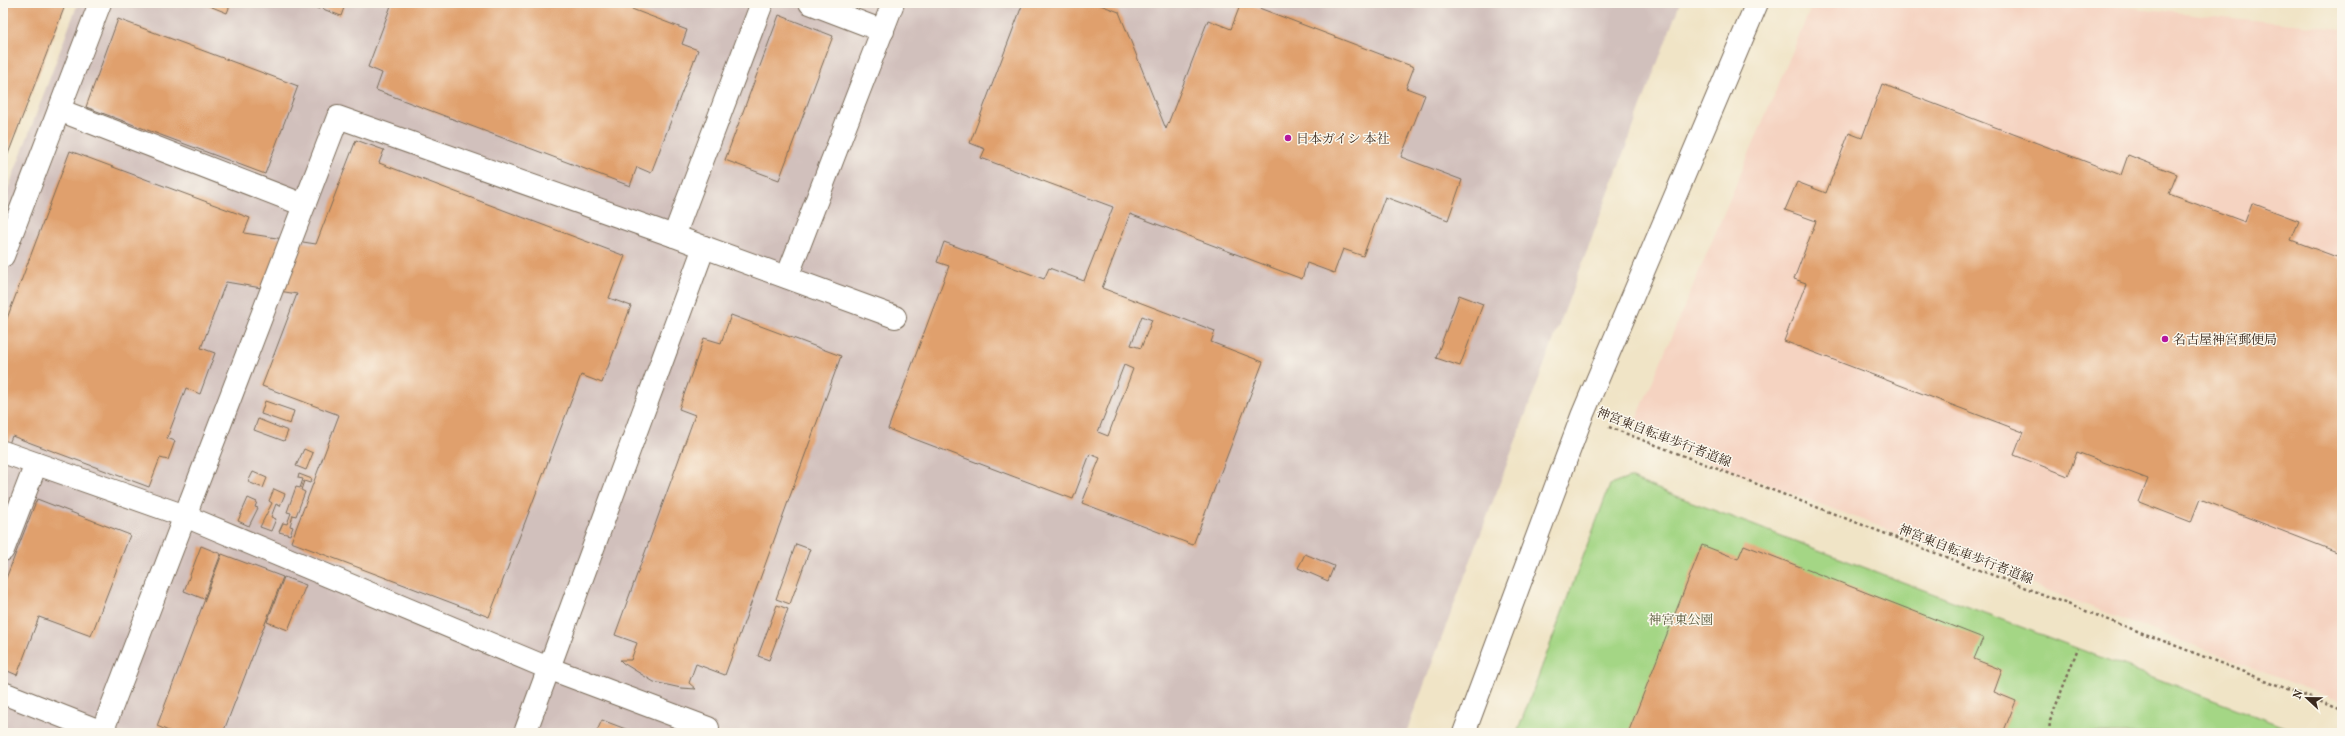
<svg xmlns="http://www.w3.org/2000/svg" width="2345" height="736" viewBox="0 0 2345 736" font-family="'IM FELL French Canon','Noto Serif JP',serif">
<style>
.built{fill:#f5d3c1}
.industrial{fill:#d1c0bc}
.green{fill:#a4d685;stroke:#708052}
.building{fill:#e0a06d;fill-rule:evenodd}
.lines{fill:none;stroke-linecap:round;stroke-linejoin:round}
.minor-casing{stroke:#7a6b59;stroke-width:24}
.path{stroke:#7a6b59;stroke-width:2.5;stroke-dasharray:3 3;stroke-linecap:butt}
.minor{stroke:#fff;stroke-width:22}
.poi-dot{fill:#b5179e;stroke:#fbf7ec;stroke-width:1.5}
.labels{text-anchor:middle;dominant-baseline:central;stroke-width:3;stroke-linejoin:round;paint-order:stroke}
.poi-label{font-size:13px;fill:#3b2a1e;stroke:#fbf7ec;text-anchor:start}
.street-label{font-size:13px;fill:#3b2a1e;stroke:#fbf7ec}
.park-label{font-size:13px;fill:#555538;stroke:#fbf7ec}
</style>
<rect width="100%" height="100%" fill="#fbf7ec"/>
<filter id="ink" filterUnits="userSpaceOnUse"><feTurbulence type="fractalNoise" baseFrequency=".025" numOctaves="2"/><feDisplacementMap in="SourceGraphic" scale="8" xChannelSelector="R" yChannelSelector="G"/><feConvolveMatrix kernelMatrix="1 2 1 2 8 2 1 2 1" color-interpolation-filters="sRGB"/></filter>
<filter id="wash" filterUnits="userSpaceOnUse"><feTurbulence type="fractalNoise" baseFrequency=".012" numOctaves="4" result="noise"/><feDisplacementMap in="SourceGraphic" scale="16" xChannelSelector="R" yChannelSelector="G"/><feGaussianBlur stdDeviation="0.9" result="paint"/><feColorMatrix in="noise" values="0 0 0 0 0 0 0 0 0 0 0 0 0 0 0 0 0 1.4 0 .05"/><feComposite in="paint" operator="in"/></filter>
<g filter="url(#wash)">
<rect width="100%" height="100%" fill="#f0e4c6"/>
<!-- built -->
<polygon class="built" points="1813,3 2085,3 2342,29 2342,702 1646,438 1636,420"/>
<!-- industrial -->
<polygon class="industrial" points="78,3 1680,3 1406,733 3,733 3,202"/>
<!-- green -->
<polygon class="green" points="1629,478 2300,733 1517,733 1610,485"/>
<g id="blocks">
<!-- building -->
<g class="building">
<polygon points="3,3 66,3 3,167"/>
<polygon points="202,3 231,3 227,13"/>
<polygon points="305,3 321,3 319,9"/>
<polygon points="326,3 345,5 341,16 323,9"/>
<polygon points="392,3 616,3 687,30 682,44 698,50 651,173 637,167 630,186 376,90 382,73 368,67"/>
<path d="M 1023,3 L 1095,3 L 1119,12 L 1166,129 L 1208,20 L 1231,29 L 1241,3 L 1246,3 L 1414,67 L 1406,88 L 1425,95 L 1401,157 L 1462,180 L 1448,220 L 1385,197 L 1363,256 L 1343,249 L 1334,273 L 1307,263 L 1302,279 L 1130,214 L 1102,288 L 1215,331 L 1211,342 L 1263,362 L 1193,545 L 1082,503 L 1100,458 L 1090,454 L 1073,499 L 888,429 L 949,266 L 937,262 L 944,242 L 1044,279 L 1049,268 L 1084,281 L 1113,207 L 981,158 L 985,149 L 970,143 ZM 1142,316 L 1152,320 L 1141,348 L 1131,345 ZM 1124,365 L 1133,369 L 1108,436 L 1098,432 Z"/>
<polygon points="779,15 833,36 779,180 725,160"/>
<polygon points="118,19 298,86 265,174 86,107"/>
<polygon points="1882,84 2121,175 2128,155 2177,174 2169,194 2245,222 2252,203 2299,221 2291,240 2342,259 2342,554 2200,499 2191,522 2139,502 2148,479 2077,452 2068,476 2014,455 2023,432 1784,341 1806,283 1794,279 1816,221 1785,210 1797,182 1826,193 1849,133 1862,138"/>
<polygon points="356,140 384,150 379,163 625,256 609,298 631,306 602,383 581,375 489,617 291,542 339,415 262,386 297,294 226,282 201,348 215,353 200,394 186,388 167,438 175,441 168,460 160,458 149,487 12,436 7,449 3,447 3,329 70,151 250,218 244,233 316,244"/>
<polygon points="1459,295 1483,304 1460,366 1436,358"/>
<polygon points="731,315 841,356 725,675 696,664 689,683 696,689 681,688 654,682 623,663 620,660 631,660 637,643 615,635 695,415 679,409 704,338 721,343"/>
<polygon points="265,401 294,411 290,424 261,414"/>
<polygon points="258,419 288,431 284,441 254,430"/>
<polygon points="304,449 313,453 306,470 296,466"/>
<polygon points="253,472 267,478 263,488 248,482"/>
<polygon points="299,474 312,479 310,483 304,481 301,490 305,492 296,516 293,515 290,526 293,527 290,535 279,532 283,523 287,524 291,513 287,512 296,487 300,488 303,479 298,478"/>
<polygon points="274,489 285,494 280,506 276,504 271,517 276,519 271,531 260,527 272,503 269,501"/>
<polygon points="248,498 257,502 255,507 258,508 249,526 238,521"/>
<polygon points="37,499 130,535 91,636 39,617 17,675 3,669 3,586"/>
<polygon points="796,544 810,549 790,604 776,599"/>
<polygon points="1702,545 1738,559 1744,545 1983,638 1974,659 2002,670 1994,692 2016,701 2003,733 1628,733"/>
<polygon points="201,546 221,554 204,599 184,591"/>
<polygon points="222,554 283,577 223,733 173,733 157,726"/>
<polygon points="1305,554 1334,566 1328,581 1298,568"/>
<polygon points="284,577 306,585 288,630 267,622"/>
<polygon points="777,605 788,609 769,660 758,656"/>
<polygon points="602,720 636,733 596,733"/>
</g>
</g>
</g>
<g filter="url(#ink)">
<use href="#blocks" fill-opacity="0" stroke="#7a6b59" stroke-width="1"/>
<g class="lines">
<defs>
<g id="minor">
<polyline points="810,3 883,31"/>
<polyline points="59,110 304,205"/>
<polyline points="674,236 762,3"/>
<polyline points="3,256 100,3"/>
<polyline points="787,277 893,3"/>
<polyline points="3,452 185,516 548,668 708,728"/>
<polyline points="3,550 36,464"/>
<polyline points="3,693 102,732"/>
<polyline points="105,733 102,732 338,117 674,236 895,317"/>
<polyline points="525,733 704,247"/>
<polyline points="1464,733 1582,416 1757,3"/>
</g>
</defs>
<!-- minor casing -->
<use href="#minor" class="minor-casing"/>
<!-- path -->
<g class="path">
<polyline points="1609,427 2342,710"/>
<polyline points="2049,733 2050,721 2078,648"/>
</g>
<!-- minor -->
<use href="#minor" class="minor"/>
</g>
</g>
<!-- markers -->
<g class="poi-dot">
<circle cx="1288" cy="138" r="4"/>
<circle cx="2165" cy="339" r="4"/>
</g>
<g class="labels">
<!-- poi labels -->
<g class="poi-label">
<text x="1296" y="138">日本ガイシ 本社</text>
<text x="2173" y="339">名古屋神宮郵便局</text>
</g>
<!-- street labels -->
<g class="street-label">
<text transform="translate(1664 437) rotate(21)">神宮東自転車歩行者道線</text>
<text transform="translate(1966 554) rotate(21)">神宮東自転車歩行者道線</text>
</g>
<!-- park labels -->
<g class="park-label">
<text x="1681" y="619">神宮東公園</text>
</g>
</g>
<!-- margin -->
<rect width="2345" height="736" fill="none" stroke="#fbf7ec" stroke-width="16"/>
<!-- north arrow -->
<g transform="translate(2307 698) rotate(292)" stroke="#fbf7ec" stroke-width="3" paint-order="stroke">
<path d="M0-3L7 15L0 10L-7 15Z" fill="#3b2a1e"/>
<text y="-6" font-size="11" font-weight="bold" text-anchor="middle" fill="#3b2a1e">N</text>
</g>
</svg>
